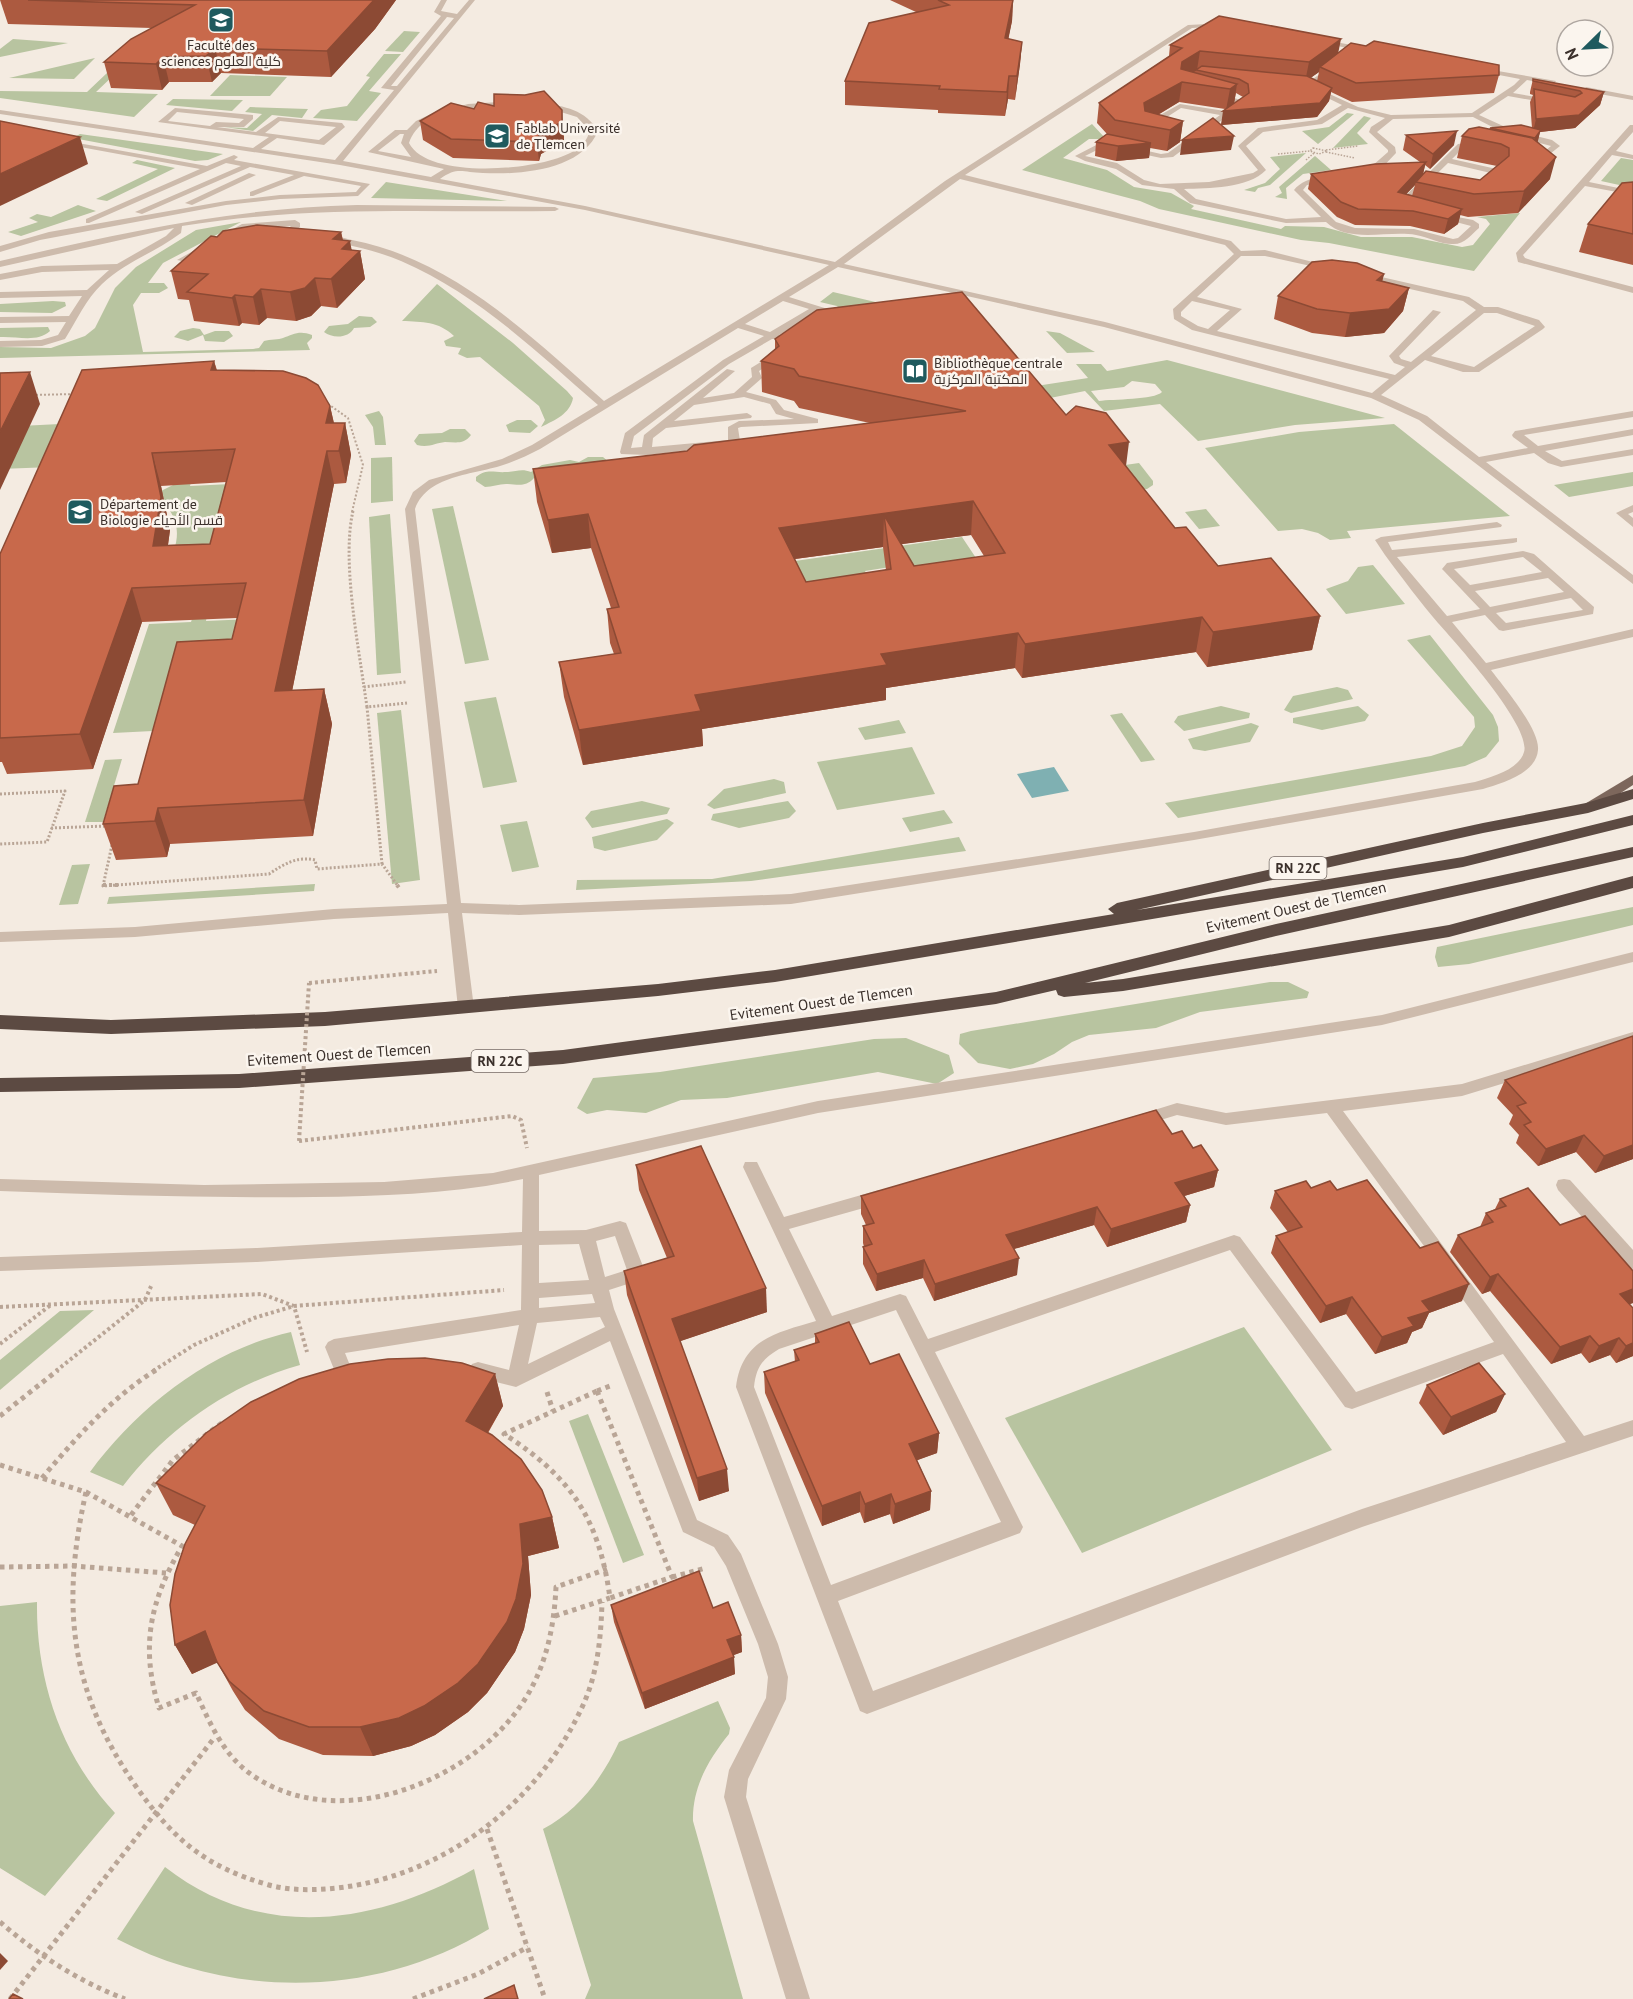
<svg xmlns="http://www.w3.org/2000/svg" width="1633" height="1999" viewBox="0 0 1633 1999" font-family="'PT Sans',Cairo,sans-serif">
<style>
.green{fill:#b8c4a0;fill-rule:evenodd}
.water{fill:#7fb0b2}
.lines{fill:none;stroke-linecap:round;stroke-linejoin:round}
.path-far4{stroke:#b9a596;stroke-width:1.5;stroke-dasharray:1.5 1.5;stroke-linecap:butt}
.path-far3{stroke:#b9a596;stroke-width:2;stroke-dasharray:2 2;stroke-linecap:butt}
.path-far2{stroke:#b9a596;stroke-width:3;stroke-dasharray:2 2;stroke-linecap:butt}
.path-far1{stroke:#b9a596;stroke-width:4;stroke-dasharray:3 3;stroke-linecap:butt}
.path{stroke:#b9a596;stroke-width:5;stroke-dasharray:4.5 4.5;stroke-linecap:butt}
.minor{fill:#cdbbac;fill-rule:evenodd}
.major{fill:#7d675c;fill-rule:evenodd}
.highway{fill:#5c4a42;fill-rule:evenodd}
.path-bridge{stroke:#b9a596;stroke-width:4;stroke-dasharray:3 3;stroke-linecap:butt}
.wall{fill:#ac5a40;fill-rule:evenodd}
.shaded-wall{fill:#8c4a34}
.building{fill:#c8694b;stroke:#8c4a34;stroke-width:1.5;fill-rule:evenodd}
.labels{text-anchor:middle;dominant-baseline:central;stroke-width:5;stroke-linejoin:round;paint-order:stroke}
.far-poi-label{font-size:14px;fill:#3b302b;stroke:#fbf5ee;text-anchor:start}
.shield{fill:#fbf5ee;stroke:#756b66;stroke-width:1.5}
.shield-label{font-size:14px;font-weight:bold;fill:#3b302b}
.street-label{font-size:15px;fill:#3b302b;stroke:#fbf5ee}
</style>
<rect width="100%" height="100%" fill="#f4ebe1"/>
<!-- green -->
<g class="green">
<polygon points="404,31 420,32 403,52 385,51"/>
<polygon points="13,39 68,43 0,57 0,49"/>
<polygon points="127,54 135,55 96,92 158,94 134,117 0,98 0,91 87,92"/>
<polygon points="384,54 401,54 369,91 381,93 357,121 313,118 321,110 347,106 370,77 366,76"/>
<polygon points="95,58 74,79 9,78"/>
<polygon points="230,75 287,77 270,96 210,96"/>
<polygon points="173,99 243,100 232,111 166,105"/>
<polygon points="250,107 308,109 302,118 272,115 253,131 224,127 247,128 262,114 245,112"/>
<polygon points="1347,113 1354,114 1318,144 1302,131 1329,127"/>
<polygon points="1364,116 1371,118 1357,133 1368,144 1333,148"/>
<polygon points="1092,124 1106,139 1089,139 1063,158 1107,170 1134,187 1171,193 1194,206 1191,209 1281,229 1285,226 1324,227 1361,237 1412,237 1462,247 1473,245 1490,224 1486,219 1477,217 1520,213 1474,271 1329,243 1301,240 1159,209 1140,201 1022,170"/>
<polygon points="80,134 223,154 208,160 195,161 73,138"/>
<polygon points="1306,153 1270,185 1258,188 1255,192 1244,190 1265,183 1280,169 1270,157"/>
<polygon points="1315,156 1331,170 1303,174 1286,188 1287,199 1275,197 1282,193 1279,187"/>
<polygon points="1621,158 1633,160 1633,188 1601,181"/>
<polygon points="137,160 175,168 107,201 96,199 158,169 132,163"/>
<polygon points="386,182 507,201 371,198"/>
<polygon points="78,205 96,211 21,236 8,232 38,222 29,218 37,214 51,217"/>
<path d="M 241,222 L 163,263 L 148,283 L 164,283 L 168,288 L 159,293 L 141,293 L 133,305 L 143,352 L 253,349 L 259,348 L 264,341 C 270,339 279,340 283,338 C 293,334 300,330 312,335 L 312,338 L 307,343 L 310,350 L 0,358 L 0,347 L 51,348 L 85,336 L 95,328 L 115,288 L 136,267 L 196,230 Z"/>
<path d="M 437,284 L 513,343 L 567,391 L 573,398 C 570,414 555,420 541,427 L 545,420 L 539,406 L 480,357 L 467,358 L 458,354 L 461,348 L 446,346 L 444,341 L 454,336 C 438,321 423,322 402,321 Z"/>
<polygon points="833,292 960,322 862,335 837,306 820,302"/>
<polygon points="53,301 65,302 66,306 52,313 0,312 0,304"/>
<path d="M 359,316 L 372,317 L 377,322 L 370,327 L 354,328 C 349,338 333,339 324,332 L 329,326 L 348,324 Z"/>
<path d="M 48,327 L 50,331 C 37,343 17,336 0,337 L 0,328 Z"/>
<polygon points="193,328 200,329 204,335 215,331 229,331 233,336 224,342 205,341 203,335 188,341 174,337 180,331"/>
<polygon points="1046,331 1060,333 1095,352 1067,353"/>
<path d="M 1167,360 L 1385,418 L 1295,425 L 1198,441 L 1160,404 L 1104,411 L 1085,391 L 1050,398 L 1036,386 L 1088,378 L 1076,364 L 1101,364 L 1107,371 ZM 1132,381 L 1155,384 L 1162,392 C 1154,400 1113,399 1099,401 L 1091,391 L 1124,387 Z"/>
<polygon points="379,411 383,417 386,445 375,445 373,427 365,415"/>
<polygon points="517,420 531,420 538,426 530,433 509,432 506,425"/>
<polygon points="79,423 52,467 0,469 1,427"/>
<polygon points="1394,424 1510,516 1347,531 1351,538 1330,540 1318,533 1302,529 1278,531 1205,448 1299,432"/>
<path d="M 450,429 L 465,429 L 471,435 C 464,445 455,442 445,442 C 435,443 429,448 417,445 L 414,441 L 419,434 L 442,433 Z"/>
<polygon points="392,457 393,501 371,503 371,458"/>
<path d="M 588,457 L 603,457 L 610,463 L 541,480 L 534,478 C 525,488 517,484 506,484 C 499,484 492,487 485,487 L 476,481 L 476,477 C 487,468 494,473 506,472 C 516,472 521,468 531,472 L 542,465 L 570,460 L 579,462 Z"/>
<polygon points="1139,463 1153,481 1153,485 1147,489 1044,503 1118,466"/>
<polygon points="1633,472 1633,486 1569,497 1554,485"/>
<path d="M 187,478 L 192,478 L 190,486 L 271,482 L 263,571 L 174,550 C 182,526 173,510 155,494 Z"/>
<polygon points="453,506 489,660 465,664 432,509"/>
<polygon points="1206,509 1220,526 1199,529 1185,512"/>
<polygon points="390,514 401,673 377,675 369,517"/>
<polygon points="962,537 992,582 926,592 909,564 865,571 879,598 811,608 788,562"/>
<polygon points="1373,565 1405,604 1346,614 1326,589 1348,581 1358,567"/>
<polygon points="193,616 207,616 206,621 251,619 232,727 113,733 149,624 191,622"/>
<polygon points="1430,635 1493,715 1498,727 1499,741 1486,757 1465,766 1178,818 1165,803 1431,756 1462,746 1475,727 1474,717 1407,640"/>
<polygon points="1337,687 1348,690 1353,699 1291,713 1284,710 1293,696"/>
<polygon points="496,697 517,782 483,788 464,702"/>
<polygon points="1221,706 1250,713 1249,718 1184,731 1174,722 1178,716"/>
<polygon points="1358,706 1369,715 1365,721 1322,730 1293,723 1293,718"/>
<polygon points="401,710 420,880 392,884 377,713"/>
<polygon points="1122,713 1155,760 1141,762 1110,715"/>
<polygon points="899,720 906,733 865,740 858,728"/>
<polygon points="1251,723 1259,726 1250,742 1205,751 1193,749 1188,739"/>
<polygon points="912,747 935,794 837,810 817,762"/>
<polygon points="122,759 103,822 85,822 105,760"/>
<polygon points="774,779 784,782 786,793 714,809 707,805 724,789"/>
<polygon points="642,801 670,808 667,814 592,828 585,818 591,811"/>
<polygon points="788,801 796,811 789,818 739,828 711,820 713,814"/>
<polygon points="944,810 953,823 910,832 902,818"/>
<polygon points="667,819 674,823 657,840 605,851 594,848 592,837"/>
<polygon points="527,821 539,867 512,872 500,825"/>
<polygon points="959,837 966,851 751,881 576,890 577,880 712,879"/>
<polygon points="90,864 78,904 59,905 72,865"/>
<polygon points="315,884 314,891 107,904 109,897"/>
<polygon points="1633,907 1633,925 1469,964 1438,967 1435,957 1437,947"/>
<polygon points="1270,982 1288,982 1309,992 1307,998 1200,1012 1156,1028 1089,1035 1072,1042 1054,1054 1033,1064 1010,1069 978,1063 959,1044 960,1034 971,1031"/>
<polygon points="906,1038 949,1055 954,1073 937,1084 878,1072 727,1098 681,1100 646,1113 607,1110 587,1114 577,1108 593,1078 660,1072 874,1039"/>
<polygon points="94,1310 0,1390 0,1360 60,1311"/>
<polygon points="1244,1327 1332,1450 1082,1553 1005,1418"/>
<path d="M 291,1332 L 300,1365 C 229,1385 168,1428 123,1486 L 90,1472 C 138,1407 210,1350 291,1332 Z"/>
<polygon points="588,1414 644,1555 623,1563 569,1421"/>
<path d="M 37,1602 C 36,1680 61,1755 115,1813 L 45,1896 L 0,1868 L 0,1606 Z"/>
<path d="M 718,1701 L 730,1728 L 729,1734 C 709,1759 692,1787 693,1821 L 743,1999 L 585,1999 L 591,1985 L 543,1829 C 579,1810 603,1777 619,1742 Z"/>
<path d="M 165,1867 C 261,1942 374,1925 474,1869 L 489,1929 C 375,1999 231,1999 117,1939 Z"/>
</g>
<!-- water -->
<polygon class="water" points="1054,767 1069,791 1032,798 1017,774"/>
<g class="lines">
<!-- path-far4 -->
<g class="path-far4">
<polygon points="1313,148 1327,151 1319,154 1310,151"/>
<polyline points="1326,150 1358,146"/>
<polyline points="1326,152 1355,158"/>
<polyline points="1278,154 1310,151"/>
<polyline points="1306,160 1314,153"/>
</g>
<!-- path-far3 -->
<g class="path-far3">
<polyline points="32,395 76,394"/>
<polyline points="328,404 348,418 363,465 352,512"/>
</g>
<!-- path-far2 -->
<g class="path-far2">
<path d="M 353,511 C 342,558 357,638 364,687"/>
<polyline points="367,707 364,687 406,682"/>
<polyline points="0,794 65,791 47,842 0,844"/>
<polyline points="51,828 107,826"/>
<path d="M 112,845 L 103,886 L 269,874 C 284,864 297,856 315,860 L 317,869 L 382,864 L 398,886"/>
<polyline points="382,864 367,707 407,703"/>
</g>
<!-- path-far1 -->
<g class="path-far1">
<polyline points="103,885 121,885"/>
<polyline points="397,885 400,889"/>
<polyline points="309,983 437,971"/>
<polyline points="299,1141 512,1116 521,1120 527,1148"/>
<polyline points="0,1307 262,1294 294,1306 307,1352"/>
<polyline points="0,1344 52,1304"/>
<polyline points="56,1371 145,1300 152,1284"/>
<polyline points="153,1371 194,1345 254,1318 294,1306 504,1290"/>
</g>
<!-- path -->
<g class="path">
<polyline points="597,1391 610,1386"/>
<path d="M 597,1391 L 672,1577 L 610,1598 C 599,1518 571,1477 504,1434 Z"/>
<polyline points="547,1392 553,1411"/>
<polyline points="0,1416 58,1370"/>
<path d="M 0,1465 L 86,1492 L 182,1546 C 150,1601 140,1646 159,1708 L 196,1693 C 210,1723 223,1755 252,1775 C 336,1833 464,1785 519,1708 C 545,1672 554,1630 556,1587 L 607,1569"/>
<path d="M 42,1478 C 76,1438 111,1398 156,1370"/>
<path d="M 86,1492 C 61,1604 69,1690 135,1785 C 173,1839 205,1867 269,1885 C 295,1892 326,1890 352,1886 C 454,1869 542,1797 584,1703 C 598,1671 601,1636 602,1602"/>
<polyline points="131,1515 173,1460 223,1422"/>
<polyline points="0,1567 73,1566 166,1573"/>
<polyline points="672,1577 706,1568"/>
<polyline points="555,1616 610,1598"/>
<polyline points="487,1829 545,1999"/>
<path d="M 0,1922 C 38,1955 78,1981 125,1999"/>
<polyline points="10,1999 215,1737"/>
<polyline points="413,1999 478,1974 528,1947"/>
</g>
<!-- minor -->
<g class="minor">
<path d="M 441,0 L 447,0 L 441,11 L 457,14 L 469,0 L 475,0 L 343,161 L 431,177 L 444,169 L 368,152 L 395,130 L 407,130 L 416,121 L 431,114 L 468,104 L 512,101 L 515,105 C 481,110 423,103 409,143 C 428,181 547,171 577,149 C 584,144 587,139 590,131 L 577,117 L 538,105 L 542,103 C 564,106 586,110 598,131 C 582,170 521,175 483,173 C 463,173 458,166 440,179 L 585,206 L 835,262 L 945,181 L 1188,25 L 1228,23 L 1226,26 L 1192,28 L 965,175 L 1231,241 L 1241,251 L 1265,250 L 1333,267 L 1329,270 L 1265,256 L 1241,256 L 1197,297 L 1242,309 L 1217,331 L 1395,375 L 1405,367 L 1394,363 L 1389,356 L 1433,310 L 1441,312 L 1399,356 L 1401,359 L 1411,362 L 1476,310 L 1463,301 L 1361,278 L 1361,274 L 1364,273 L 1469,297 L 1484,307 L 1498,307 L 1539,320 L 1545,327 L 1543,329 L 1479,372 L 1463,372 L 1425,360 L 1381,395 L 1427,416 L 1479,457 L 1528,448 L 1513,437 L 1512,435 L 1515,431 L 1633,411 L 1633,417 L 1524,435 L 1538,446 L 1633,429 L 1633,435 L 1545,451 L 1562,461 L 1633,449 L 1633,455 L 1561,467 L 1548,463 L 1534,453 L 1486,462 L 1633,575 L 1633,584 L 1419,420 L 1371,398 L 1104,327 L 838,267 L 789,297 L 831,310 L 841,320 L 839,322 L 833,322 L 825,314 L 818,312 L 779,335 L 780,339 L 772,339 L 729,364 L 634,436 L 631,448 L 642,447 L 644,435 L 727,369 L 735,371 L 703,398 L 734,393 L 752,377 L 751,368 L 777,352 L 782,355 L 780,357 L 759,371 L 762,378 L 746,392 L 776,400 L 784,410 L 818,419 L 818,423 L 741,427 L 738,428 L 740,441 L 730,446 L 647,455 L 621,454 L 620,452 L 625,433 L 723,360 L 764,336 L 738,328 L 540,449 C 530,454 520,459 509,463 C 479,475 428,473 415,509 L 461,903 L 519,905 L 791,894 L 1194,832 L 1475,782 C 1491,777 1519,770 1524,752 C 1532,727 1455,642 1438,623 C 1421,603 1402,578 1385,555 L 1375,540 L 1381,537 L 1497,522 L 1502,525 L 1501,527 L 1388,542 L 1392,550 L 1517,538 L 1517,542 L 1513,543 L 1397,557 L 1447,616 L 1480,609 L 1444,571 L 1442,569 L 1447,563 L 1523,551 L 1534,554 L 1594,607 L 1593,614 L 1503,631 L 1499,630 L 1485,615 L 1452,622 L 1486,663 L 1633,629 L 1633,637 L 1491,670 C 1503,686 1540,729 1538,750 C 1536,774 1501,783 1483,789 L 1194,840 L 791,904 L 519,915 L 462,913 L 474,1008 L 466,1013 L 458,1008 L 448,913 L 334,919 L 135,937 L 0,942 L 0,932 L 135,927 L 334,909 L 447,904 L 405,509 L 413,492 L 429,480 L 502,459 L 532,445 L 598,405 C 537,352 476,293 401,261 C 375,250 348,245 321,239 L 321,235 C 331,234 342,238 352,240 C 452,259 531,336 604,401 L 829,265 L 585,210 L 340,165 L 0,114 L 0,110 L 253,148 L 269,137 L 158,122 L 175,108 L 253,115 L 253,119 L 244,127 L 217,127 L 256,132 L 278,117 L 342,123 L 345,127 L 324,145 L 277,138 L 261,149 L 335,160 L 394,90 L 381,88 L 441,16 L 434,12 ZM 447,17 L 454,18 L 397,86 L 391,86 ZM 177,112 L 244,119 L 239,123 L 216,122 L 210,126 L 168,121 ZM 280,121 L 336,127 L 319,140 L 265,133 ZM 400,134 L 404,134 L 401,143 L 411,157 L 378,151 ZM 960,179 L 1225,245 L 1234,254 L 1173,309 L 1174,319 L 1192,330 L 1389,379 L 1372,393 L 1105,322 L 844,264 ZM 783,301 L 809,309 L 770,332 L 745,324 ZM 1192,301 L 1230,310 L 1208,329 L 1198,326 L 1181,316 L 1181,312 ZM 1484,313 L 1497,313 L 1535,326 L 1474,367 L 1431,356 ZM 744,397 L 770,404 L 776,414 L 794,419 L 739,421 L 728,427 L 728,440 L 652,447 L 653,438 L 666,428 L 751,418 L 752,416 L 747,413 L 674,421 L 694,405 ZM 1523,557 L 1542,572 L 1470,585 L 1454,569 ZM 1548,578 L 1564,592 L 1490,607 L 1475,591 ZM 1571,598 L 1583,610 L 1506,623 L 1496,613 Z"/>
<polygon points="1320,39 1367,48 1370,50 1367,52 1318,42"/>
<path d="M 1334,64 L 1336,67 L 1312,86 L 1358,107 L 1391,115 L 1472,113 L 1514,85 L 1520,79 L 1478,71 L 1480,68 L 1556,81 L 1553,85 L 1527,80 L 1513,93 L 1554,100 L 1554,104 L 1508,96 L 1479,115 L 1512,130 L 1552,140 L 1560,146 L 1541,161 L 1528,157 L 1532,155 L 1539,156 L 1551,146 L 1506,134 L 1473,117 L 1393,119 L 1377,132 L 1395,147 L 1396,153 L 1377,173 L 1367,177 L 1363,175 L 1364,173 L 1388,152 L 1388,150 L 1369,132 L 1371,127 L 1385,118 L 1348,108 L 1322,124 L 1263,132 L 1246,146 L 1266,170 C 1248,189 1208,188 1184,189 L 1196,199 L 1286,219 L 1321,217 L 1294,190 C 1302,180 1320,174 1332,180 L 1331,182 L 1307,185 L 1303,190 L 1336,222 L 1355,228 L 1414,229 L 1453,239 L 1458,238 L 1471,226 L 1437,217 L 1437,213 L 1473,220 L 1479,224 L 1479,228 C 1471,235 1464,245 1452,244 C 1440,244 1428,237 1416,235 C 1388,230 1348,244 1326,222 L 1286,223 L 1190,203 L 1174,189 L 1142,185 L 1116,169 L 1085,161 L 1075,156 L 1104,141 L 1161,154 L 1168,153 L 1220,115 L 1181,108 L 1150,128 L 1144,128 L 1144,124 L 1180,104 L 1225,111 L 1236,103 L 1214,96 L 1217,92 L 1246,102 L 1173,157 L 1161,158 L 1105,146 L 1085,156 L 1117,163 L 1144,180 L 1160,184 L 1209,182 L 1253,173 L 1258,170 L 1238,146 L 1258,128 L 1317,120 L 1342,105 L 1303,86 Z"/>
<polygon points="1586,87 1633,96 1633,100 1583,91"/>
<polygon points="1630,125 1633,125 1633,132 1616,151 1633,155 1633,159 1612,155 1589,182 1633,191 1633,195 1585,186 1523,255 1525,258 1534,261 1633,287 1633,293 1518,262 1516,253"/>
<polygon points="61,140 207,166 234,155 238,157 234,160 370,184 358,196 280,199 226,205 40,240 0,252 0,246 49,232 226,201 280,195 356,192 361,186 304,176 253,196 250,196 250,192 294,175 250,167 142,214 135,212 241,166 226,163 89,223 86,223 86,219 200,169 64,144"/>
<polygon points="1473,142 1476,146 1463,148 1452,159 1501,170 1503,174 1493,184 1486,182 1495,174 1448,163 1405,205 1409,208 1408,210 1397,208 1397,204 1458,144"/>
<polygon points="249,173 256,175 192,205 185,203"/>
<path d="M 357,205 L 555,207 L 559,209 L 555,211 C 427,213 310,205 182,226 L 181,233 C 156,252 125,262 102,284 C 86,299 77,320 65,339 L 42,346 L 0,347 L 0,341 L 41,340 L 58,335 L 66,322 L 0,323 L 0,317 L 69,316 L 82,296 L 0,298 L 0,292 L 87,290 L 109,270 L 42,272 L 0,280 L 0,274 L 42,266 L 117,264 L 166,236 L 174,228 L 0,267 L 0,261 C 121,233 232,208 357,205 Z"/>
<path d="M 295,220 L 300,223 L 300,227 L 277,246 L 235,251 L 201,265 L 177,260 L 242,224 ZM 291,226 L 272,242 L 233,246 L 200,259 L 191,258 L 247,228 Z"/>
<polygon points="1633,505 1633,512 1628,514 1633,518 1633,527 1616,513"/>
<path d="M 1633,952 L 1633,962 L 1382,1025 L 818,1113 L 539,1175 L 539,1231 L 586,1230 L 620,1221 L 626,1223 L 628,1228 L 646,1274 L 643,1279 L 609,1290 L 614,1309 L 697,1520 L 728,1535 L 741,1554 L 778,1644 L 788,1677 L 786,1699 L 748,1779 L 746,1797 L 810,1999 L 786,1999 L 724,1797 L 729,1770 L 766,1698 L 768,1677 L 758,1644 L 726,1566 L 714,1547 L 683,1532 L 610,1341 L 516,1387 L 472,1376 L 469,1370 L 472,1364 L 478,1362 L 509,1370 L 519,1325 L 345,1353 L 357,1383 L 354,1389 L 348,1391 L 342,1389 L 325,1347 L 328,1342 L 334,1339 L 521,1310 L 522,1245 L 257,1262 L 0,1271 L 0,1257 L 257,1248 L 522,1232 L 523,1179 C 455,1194 384,1196 314,1197 C 209,1198 105,1195 0,1191 L 0,1179 L 204,1185 L 384,1182 L 493,1173 L 818,1101 L 1382,1015 ZM 615,1236 L 627,1270 L 605,1277 L 596,1241 ZM 579,1244 L 589,1280 L 539,1283 L 539,1245 ZM 592,1294 L 595,1303 L 539,1308 L 539,1298 ZM 600,1317 L 605,1327 L 528,1364 L 537,1323 Z"/>
<path d="M 1633,1032 L 1633,1044 L 1462,1096 L 1343,1111 L 1584,1436 L 1633,1420 L 1633,1436 L 1362,1527 L 867,1714 L 860,1711 L 736,1387 C 742,1339 776,1333 816,1321 L 743,1167 L 745,1162 L 757,1162 L 784,1217 L 879,1190 L 885,1192 L 887,1197 L 885,1202 L 789,1229 L 832,1316 L 900,1294 L 906,1296 L 928,1339 L 1234,1235 L 1240,1237 L 1356,1392 L 1494,1342 L 1327,1113 L 1226,1125 L 1177,1115 L 1141,1126 L 1135,1124 L 1133,1120 L 1135,1116 L 1177,1103 L 1226,1113 L 1462,1084 ZM 1230,1250 L 1345,1407 L 1352,1409 L 1503,1354 L 1566,1442 L 1362,1509 L 873,1691 L 838,1601 L 1020,1533 L 1023,1527 L 935,1352 ZM 896,1310 L 1001,1522 L 831,1585 L 754,1387 C 756,1368 762,1359 779,1349 Z"/>
<polygon points="1564,1179 1570,1180 1633,1250 1633,1269 1627,1267 1558,1190 1556,1185 1558,1180"/>
</g>
<!-- major -->
<polygon class="major" points="1633,775 1633,785 1593,811 1583,811 1581,808 1583,805"/>
<!-- highway -->
<g class="highway">
<polygon points="1633,789 1633,799 1588,813 1483,833 1137,910 1463,857 1633,815 1633,825 1463,867 775,982 658,996 325,1026 111,1034 0,1029 0,1015 111,1020 325,1012 658,984 775,970 1114,914 1108,909 1117,903 1483,823 1586,803"/>
<polygon points="1633,847 1633,857 1276,936 1085,983 1123,979 1449,925 1633,876 1633,888 1449,937 1123,991 1064,997 1058,995 1056,990 996,1004 563,1064 239,1088 0,1092 0,1078 239,1074 563,1050 996,992 1276,924"/>
</g>
<!-- path-bridge -->
<polyline class="path-bridge" points="299,1141 309,983"/>
</g>
<!-- wall -->
<g class="wall">
<polygon points="0,0 396,0 375,29 331,77 221,73 212,82 169,82 162,90 111,88 104,62 152,28 8,24"/>
<polygon points="890,0 1013,0 1012,21 1008,39 1022,42 1020,64 1015,100 1008,99 1005,116 938,113 938,110 845,105 845,81 916,12"/>
<path d="M 1170,45 L 1338,53 L 1499,75 L 1494,93 L 1352,102 L 1331,92 L 1329,101 L 1317,117 L 1221,125 L 1225,109 L 1179,102 L 1158,115 L 1183,121 L 1180,142 L 1167,151 L 1150,148 L 1149,158 L 1116,161 L 1095,156 L 1096,142 L 1107,134 L 1097,123 L 1099,103 L 1169,56 ZM 1319,72 L 1317,81 L 1310,78 ZM 1236,93 L 1243,97 L 1234,103 Z"/>
<path d="M 1533,79 L 1604,92 L 1600,105 L 1575,128 L 1540,132 L 1537,143 L 1550,179 L 1518,213 L 1468,217 L 1460,215 L 1458,224 L 1444,234 L 1410,226 L 1355,225 L 1337,217 L 1308,189 L 1311,174 L 1420,162 L 1403,150 L 1406,135 L 1454,145 L 1430,169 L 1425,165 L 1423,175 L 1480,180 L 1497,166 L 1457,158 L 1462,136 L 1489,129 L 1490,128 L 1532,128 L 1530,102 L 1533,95 L 1530,94 L 1530,92 ZM 1415,185 L 1412,196 L 1406,194 Z"/>
<polygon points="494,106 564,128 564,141 541,154 539,161 453,158 423,140 420,121"/>
<polygon points="1633,182 1633,265 1579,252 1588,224"/>
<polygon points="341,232 343,240 352,250 360,251 365,279 337,308 321,306 311,316 296,321 267,318 259,325 242,323 239,326 194,321 189,300 178,299 171,271"/>
<polygon points="1384,274 1382,281 1409,288 1403,311 1384,333 1345,337 1312,333 1274,319 1278,296"/>
<path d="M 775,339 L 1066,415 L 1126,466 L 1175,528 L 1218,566 L 1320,616 L 1312,650 L 1207,667 L 1196,652 L 1022,678 L 1015,668 L 886,688 L 886,700 L 702,729 L 703,746 L 583,765 L 564,697 L 559,662 L 614,654 L 610,643 L 607,609 L 611,608 L 591,548 L 552,553 L 537,502 L 533,469 L 687,451 L 870,423 L 799,408 L 794,401 L 762,392 L 761,361 L 775,349 ZM 971,535 L 984,556 L 914,566 L 901,544 ZM 883,547 L 886,570 L 806,582 L 795,559 Z"/>
<path d="M 214,361 L 217,370 L 330,406 L 334,423 L 345,423 L 351,455 L 346,483 L 334,484 L 292,691 L 324,689 L 332,724 L 313,836 L 170,844 L 167,857 L 116,860 L 103,824 L 138,784 L 232,639 L 237,618 L 142,622 L 93,769 L 7,774 L 2,762 L 0,762 L 0,554 ZM 226,482 L 210,544 L 168,545 L 170,530 L 161,486 Z"/>
<polygon points="1505,1080 1633,1159 1595,1173 1576,1152 1538,1166 1516,1143 1519,1135 1509,1124 1513,1115 1497,1098"/>
<polygon points="1172,1134 1193,1148 1218,1170 1214,1187 1184,1196 1190,1205 1186,1222 1107,1247 1094,1225 1014,1249 1017,1275 934,1301 923,1278 876,1291 863,1264 863,1247 864,1247 863,1243 863,1226 866,1225 861,1214 861,1196"/>
<polygon points="636,1165 767,1312 680,1341 729,1491 699,1501 627,1295 624,1271 667,1258 639,1190"/>
<polygon points="1311,1188 1337,1190 1462,1301 1429,1313 1422,1328 1412,1332 1407,1343 1375,1354 1346,1314 1320,1323 1271,1253 1276,1236 1288,1232 1270,1208 1275,1191"/>
<polygon points="1500,1199 1560,1225 1633,1303 1629,1304 1633,1308 1633,1356 1616,1363 1610,1355 1589,1363 1581,1353 1551,1364 1490,1291 1482,1294 1450,1252 1458,1235 1480,1227 1486,1213 1495,1209"/>
<polygon points="815,1334 870,1364 939,1433 937,1453 917,1460 931,1491 930,1510 893,1524 890,1514 864,1523 860,1512 822,1526 765,1393 764,1372 795,1362 794,1350 815,1343"/>
<polygon points="495,1374 503,1406 488,1433 552,1517 559,1548 528,1556 531,1595 524,1629 515,1652 487,1693 468,1712 435,1735 411,1746 373,1756 323,1755 279,1739 245,1710 233,1691 217,1662 192,1674 175,1645 195,1525 173,1515 156,1483"/>
<polygon points="1427,1385 1505,1394 1496,1412 1443,1435 1419,1403"/>
<polygon points="611,1605 713,1608 741,1635 742,1652 733,1655 735,1674 645,1709 614,1622"/>
</g>
<!-- shaded-wall -->
<g class="shaded-wall">
<polygon points="374,0 396,0 375,29 331,77 327,51"/>
<polygon points="1013,0 1012,21 1004,61 1005,38"/>
<polygon points="1341,39 1337,59 1320,67 1319,72 1305,82 1309,62"/>
<polygon points="1022,42 1020,64 1015,100 1017,76"/>
<polygon points="215,48 221,73 212,82 206,56"/>
<polygon points="1200,51 1197,70 1179,82 1182,62"/>
<polygon points="163,57 169,82 162,90 156,64"/>
<polygon points="1009,76 1008,99 1005,116 1007,92"/>
<polygon points="1182,82 1179,102 1142,124 1144,103"/>
<polygon points="1237,84 1234,104 1226,110 1230,89"/>
<polygon points="1332,88 1329,101 1317,117 1221,125 1223,111"/>
<polygon points="1604,92 1600,105 1575,128 1540,132 1537,145 1532,152 1535,138 1533,132 1536,119"/>
<polygon points="562,110 564,141 541,154 539,161 537,142 539,134"/>
<polygon points="1183,121 1180,142 1167,151 1170,130"/>
<polygon points="1457,131 1454,145 1430,169 1433,154"/>
<polygon points="1234,136 1231,150 1180,155 1182,140"/>
<polygon points="80,137 88,164 0,206 0,174"/>
<polygon points="1151,143 1149,158 1116,161 1118,146"/>
<polygon points="1556,157 1550,179 1518,213 1524,191"/>
<polygon points="1426,162 1422,177 1416,182 1415,185 1394,207 1398,192"/>
<polygon points="1462,209 1458,224 1444,234 1448,219"/>
<polygon points="341,232 344,247 350,241 353,257 360,251 365,279 337,308 331,279 333,239"/>
<polygon points="1384,274 1378,298 1377,280"/>
<polygon points="315,278 321,306 311,316 296,321 290,292"/>
<polygon points="1409,288 1403,311 1384,333 1345,337 1350,313"/>
<polygon points="261,289 267,318 259,325 253,297"/>
<polygon points="235,295 242,323 239,326 232,298"/>
<polygon points="214,361 222,392 211,370"/>
<polygon points="30,372 40,404 0,490 0,432"/>
<polygon points="330,406 337,438 326,423"/>
<polygon points="345,423 351,455 346,483 339,451"/>
<polygon points="1129,442 1125,474 1109,445"/>
<polygon points="327,451 334,484 285,726 275,691"/>
<polygon points="152,453 161,486 170,530 163,580 153,546"/>
<polygon points="973,501 971,535 888,546 884,515 883,547 780,561 779,528"/>
<polygon points="588,514 591,548 552,553 548,520"/>
<polygon points="132,588 142,622 93,769 80,734"/>
<polygon points="1320,616 1312,650 1207,667 1213,632"/>
<polygon points="1202,617 1196,652 1022,678 1025,644"/>
<polygon points="1018,633 1015,668 886,688 886,700 702,729 703,746 583,765 579,730 695,695 881,654"/>
<polygon points="324,689 332,724 313,836 304,800"/>
<polygon points="158,808 170,844 167,857 155,821"/>
<polygon points="1584,1135 1576,1152 1538,1166 1546,1149"/>
<polygon points="1633,1145 1633,1159 1595,1173 1604,1156"/>
<polygon points="1218,1170 1214,1187 1171,1200 1175,1183"/>
<polygon points="1190,1205 1186,1222 1107,1247 1111,1229"/>
<polygon points="1097,1207 1094,1225 1004,1252 1006,1235"/>
<polygon points="1019,1258 1017,1275 934,1301 935,1284"/>
<polygon points="924,1260 923,1278 876,1291 877,1274"/>
<polygon points="1498,1274 1490,1291 1482,1294 1490,1277"/>
<polygon points="1469,1284 1462,1301 1429,1313 1422,1328 1412,1332 1407,1343 1375,1354 1382,1337 1408,1318 1422,1301"/>
<polygon points="766,1288 767,1312 675,1343 672,1319"/>
<polygon points="1633,1289 1633,1303 1611,1311 1620,1294"/>
<polygon points="1352,1297 1346,1314 1320,1323 1326,1306"/>
<polygon points="1590,1336 1581,1353 1551,1364 1560,1347"/>
<polygon points="1619,1338 1610,1355 1589,1363 1599,1346"/>
<polygon points="1633,1343 1633,1356 1616,1363 1626,1346"/>
<polygon points="495,1374 503,1406 475,1454 466,1421"/>
<polygon points="1505,1394 1496,1412 1443,1435 1451,1417"/>
<polygon points="939,1433 937,1453 907,1464 909,1444"/>
<polygon points="727,1469 729,1491 699,1501 697,1478"/>
<polygon points="931,1491 930,1510 893,1524 895,1504"/>
<polygon points="860,1492 860,1512 822,1526 822,1506"/>
<polygon points="891,1494 890,1514 864,1523 865,1504"/>
<polygon points="552,1517 559,1548 528,1556 531,1595 524,1629 515,1652 487,1693 468,1712 435,1735 411,1746 373,1756 360,1727 520,1524"/>
<polygon points="205,1631 221,1661 192,1674 175,1645"/>
<polygon points="741,1635 742,1652 729,1657 727,1640"/>
<polygon points="734,1657 735,1674 645,1709 642,1693"/>
<polygon points="0,1953 8,1961 0,1970"/>
</g>
<!-- building -->
<g class="building">
<polygon points="28,0 374,0 327,51 215,48 206,56 163,57 156,64 104,62 131,39 195,5"/>
<polygon points="938,0 1013,0 1005,38 1022,42 1017,76 1009,76 1007,92 939,89 940,86 845,81 869,23 949,5"/>
<polygon points="1219,16 1341,39 1309,62 1200,51 1182,62 1181,69 1237,84 1230,89 1182,82 1144,103 1145,111 1183,121 1170,130 1115,120 1099,103 1182,48 1170,45"/>
<polygon points="1374,41 1499,65 1499,75 1356,83 1320,67 1351,43 1366,46"/>
<polygon points="1202,66 1307,76 1332,88 1320,103 1223,111 1249,93 1248,84 1239,79 1196,70"/>
<polygon points="1533,79 1604,92 1579,115 1536,119 1534,89 1575,97 1582,93 1580,91 1533,81"/>
<polygon points="544,91 562,110 562,122 539,134 537,142 451,139 420,121 451,103 474,109 478,102 494,106 494,94 525,95"/>
<polygon points="1213,118 1234,136 1182,140"/>
<polygon points="0,121 80,137 0,174"/>
<polygon points="1521,125 1541,130 1535,138 1490,128"/>
<polygon points="1479,127 1532,138 1556,157 1524,191 1474,194 1416,182 1426,171 1480,180 1509,156 1509,148 1501,144 1462,136 1469,129"/>
<polygon points="1457,131 1433,154 1406,135"/>
<polygon points="1107,134 1151,143 1118,146 1096,142"/>
<polygon points="1426,162 1398,192 1462,209 1448,219 1413,211 1358,209 1341,202 1311,174 1375,164"/>
<polygon points="1633,182 1633,234 1588,224 1622,183"/>
<polygon points="257,225 341,232 333,239 350,241 342,249 360,251 331,279 315,278 305,288 290,292 261,289 253,297 235,295 232,298 187,292 208,274 171,271 211,236 217,237 223,231"/>
<polygon points="1332,260 1357,263 1384,274 1377,280 1409,288 1389,309 1350,313 1317,309 1278,296 1312,262"/>
<path d="M 962,292 L 1066,415 L 1076,406 L 1106,413 L 1129,442 L 1109,445 L 1175,528 L 1186,527 L 1218,566 L 1271,558 L 1320,616 L 1213,632 L 1202,617 L 1025,644 L 1018,633 L 881,654 L 887,665 L 695,695 L 701,711 L 579,730 L 559,662 L 621,653 L 607,609 L 619,607 L 588,514 L 548,520 L 533,469 L 687,451 L 694,445 L 966,411 L 799,376 L 794,369 L 761,361 L 779,346 L 775,339 L 817,310 ZM 973,501 L 1005,553 L 914,566 L 884,515 L 891,569 L 806,582 L 779,528 Z"/>
<path d="M 214,361 L 211,370 L 283,371 L 306,378 L 318,385 L 330,406 L 326,423 L 345,423 L 339,451 L 327,451 L 275,691 L 324,689 L 304,800 L 158,808 L 155,821 L 103,824 L 114,786 L 138,784 L 177,642 L 232,639 L 246,583 L 132,588 L 80,734 L 0,738 L 0,554 L 82,370 ZM 235,449 L 210,544 L 153,546 L 161,497 L 152,453 Z"/>
<polygon points="30,372 0,432 0,373"/>
<polygon points="1633,1036 1633,1145 1604,1156 1584,1135 1546,1149 1524,1125 1531,1122 1517,1106 1526,1103 1505,1080"/>
<polygon points="1156,1110 1172,1134 1182,1131 1193,1148 1201,1145 1218,1170 1175,1183 1190,1205 1111,1229 1097,1207 1006,1235 1019,1258 935,1284 924,1260 877,1274 863,1247 872,1244 863,1226 874,1223 861,1196"/>
<polygon points="701,1146 766,1288 672,1319 727,1469 697,1478 624,1271 674,1256 636,1165"/>
<polygon points="1367,1180 1420,1248 1438,1242 1469,1284 1422,1301 1430,1311 1408,1318 1414,1326 1382,1337 1352,1297 1326,1306 1276,1236 1302,1227 1275,1191 1306,1181 1311,1188 1330,1181 1337,1190"/>
<polygon points="1528,1188 1560,1225 1585,1216 1633,1271 1633,1289 1620,1294 1633,1308 1633,1343 1626,1346 1619,1338 1599,1346 1590,1336 1560,1347 1498,1274 1490,1277 1458,1235 1493,1222 1486,1213 1506,1206 1500,1199"/>
<polygon points="849,1322 870,1364 899,1354 939,1433 909,1444 931,1491 895,1504 891,1494 865,1504 860,1492 822,1506 764,1372 799,1360 794,1350 819,1342 815,1334"/>
<polygon points="425,1358 462,1363 495,1374 466,1421 492,1435 521,1459 542,1490 552,1517 520,1524 523,1564 516,1599 507,1622 478,1664 458,1683 424,1706 399,1718 360,1727 309,1727 264,1711 229,1681 217,1662 205,1631 175,1645 170,1605 175,1574 185,1544 205,1506 156,1483 206,1433 251,1402 299,1379 350,1364 388,1359"/>
<polygon points="1479,1363 1505,1394 1451,1417 1427,1385"/>
<polygon points="699,1571 713,1608 728,1602 741,1635 727,1640 734,1657 642,1693 611,1605"/>
<polygon points="514,1985 518,1999 484,1999"/>
<polygon points="13,1994 23,1999 9,1999"/>
</g>
<!-- icons -->
<defs>
<symbol id="university-square" viewBox="-11 -11 22 22"><rect x="-9" y="-9" width="18" height="18" rx="4" fill="#1f5a5e" stroke="#fbf5ee"/><path d="M0-5L7-2L0 1L-7-2ZM-4 1L0 2.5L4 1V4Q0 6-4 4Z" fill="#fff"/></symbol>
<symbol id="library-square" viewBox="-11 -11 22 22"><rect x="-9" y="-9" width="18" height="18" rx="4" fill="#1f5a5e" stroke="#fbf5ee"/><path d="M-6-4Q-3-5.5-.7-3.5V5Q-3 3-6 4ZM6-4Q3-5.5 .7-3.5V5Q3 3 6 4Z" fill="#fff"/></symbol>
</defs>
<g fill-rule="evenodd">
<use href="#university-square" x="206" y="5" width="30" height="30"/>
<use href="#university-square" x="482" y="121" width="30" height="30"/>
<use href="#library-square" x="900" y="356" width="30" height="30"/>
<use href="#university-square" x="65" y="497" width="30" height="30"/>
</g>
<g class="labels">
<!-- far-poi labels -->
<g class="far-poi-label">
<text x="221" y="45" text-anchor="middle">Faculté des<tspan x="221" dy="16">sciences كلية العلوم</tspan></text>
<text x="516" y="128">Fablab Université<tspan x="516" dy="16">de Tlemcen</tspan></text>
<text x="934" y="363">Bibliothèque centrale<tspan x="934" dy="16">المكتبة المركزية</tspan></text>
<text x="100" y="504">Département de<tspan x="100" dy="16">Biologie قسم الأحياء</tspan></text>
</g>
<!-- shield labels -->
<g class="shield">
<rect x="1269.5" y="857" width="57" height="22" rx="4.5"/>
<rect x="471.5" y="1050" width="57" height="22" rx="4.5"/>
</g>
<g class="shield-label">
<text x="1298" y="868">RN 22C</text>
<text x="500" y="1061">RN 22C</text>
</g>
<!-- street labels -->
<g class="street-label">
<text transform="translate(1296 907) rotate(-13)">Evitement Ouest de Tlemcen</text>
<text transform="translate(821 1002) rotate(-8)">Evitement Ouest de Tlemcen</text>
<text transform="translate(339 1054) rotate(-4)">Evitement Ouest de Tlemcen</text>
</g>
</g>
<!-- north arrow -->
<g transform="translate(1585 48) rotate(246)"><circle r="28" fill="#fbf5ee" stroke="#aea6a0" stroke-width="1.5"/>
<path d="M0-4.5L10 22L0 15L-10 22Z" fill="#1f5a5e"/>
<text y="-9" font-size="16" font-weight="bold" text-anchor="middle" fill="#3b302b">N</text>
</g>
</svg>
